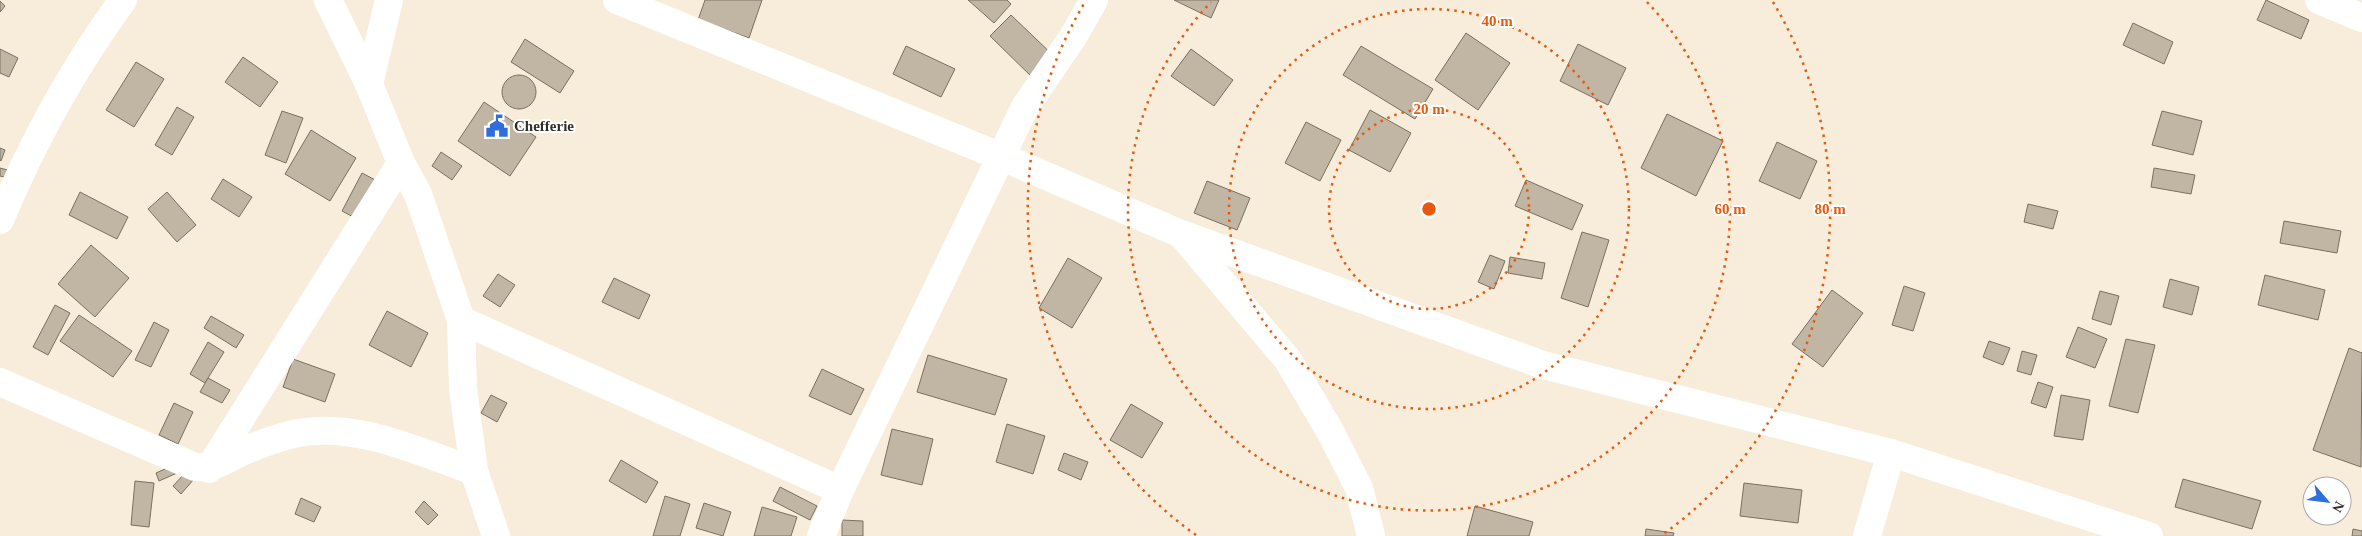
<svg xmlns="http://www.w3.org/2000/svg" width="2362" height="536" viewBox="0 0 2362 536" font-family="Georgia,serif">
<style>
.building{fill:#c1b6a4;stroke:#7a7060}
.lines{fill:none;stroke-linecap:round;stroke-linejoin:round}
.minor{stroke:#fff;stroke-width:28}
.ring{fill:none;stroke:#e8590c;stroke-width:2.5;stroke-dasharray:2.5 5}
.labels{text-anchor:middle;dominant-baseline:central;stroke-width:4;stroke-linejoin:round;paint-order:stroke}
.poi-label{font-size:15px;font-weight:bold;fill:#322e27;stroke:#fff;text-anchor:start}
.centre{fill:#e8590c;stroke:#fff;stroke-width:2.5}
.ring-label{font-size:15px;text-anchor:middle;font-weight:bold;fill:#e8590c;stroke:#fff;stroke-width:4;stroke-linejoin:round;paint-order:stroke}
</style>
<rect width="100%" height="100%" fill="#f8edda"/>
<!-- building -->
<g class="building">
<polygon points="705,0 762,0 749,38 698,20"/>
<polygon points="968,0 1007,0 1011,4 994,23"/>
<polygon points="1174,0 1219,0 1211,18"/>
<polygon points="2266,0 2309,20 2301,39 2257,20"/>
<polygon points="0,1 5,6 0,12"/>
<polygon points="1011,15 1057,59 1036,81 990,36"/>
<polygon points="2133,23 2173,42 2164,64 2123,45"/>
<polygon points="1466,33 1510,63 1478,110 1435,80"/>
<polygon points="525,39 574,71 560,93 511,62"/>
<polygon points="1578,44 1626,68 1608,105 1560,81"/>
<polygon points="906,46 955,69 941,97 893,74"/>
<polygon points="1361,46 1433,89 1415,119 1343,75"/>
<polygon points="0,49 18,58 9,77 0,73"/>
<polygon points="1191,49 1233,80 1214,106 1171,76"/>
<polygon points="243,57 278,82 260,107 225,82"/>
<polygon points="136,62 164,79 134,127 106,110"/>
<circle cx="519" cy="92" r="17"/>
<polygon points="484,102 536,137 510,176 458,141"/>
<polygon points="177,107 194,117 172,155 155,145"/>
<polygon points="1370,110 1411,133 1390,172 1349,150"/>
<polygon points="282,111 303,118 286,163 265,155"/>
<polygon points="2162,111 2202,121 2193,155 2152,145"/>
<polygon points="1667,114 1723,141 1696,196 1641,168"/>
<polygon points="1306,122 1341,140 1320,181 1285,163"/>
<polygon points="311,130 356,158 330,201 285,174"/>
<polygon points="1777,142 1817,161 1800,199 1759,181"/>
<polygon points="0,148 5,150 1,161 0,160"/>
<polygon points="441,152 462,166 452,180 432,166"/>
<polygon points="0,168 19,173 17,180 0,176"/>
<polygon points="2154,168 2195,175 2191,194 2151,187"/>
<polygon points="362,173 379,182 359,220 342,211"/>
<polygon points="223,179 252,197 239,217 211,199"/>
<polygon points="1526,180 1583,205 1572,230 1515,206"/>
<polygon points="1207,181 1250,198 1237,230 1194,213"/>
<polygon points="80,192 128,217 117,239 69,215"/>
<polygon points="167,192 196,225 177,242 148,209"/>
<polygon points="2028,204 2058,211 2053,229 2024,222"/>
<polygon points="2284,221 2341,231 2337,253 2280,243"/>
<polygon points="1582,232 1609,240 1588,307 1561,298"/>
<polygon points="91,245 129,278 95,317 58,284"/>
<polygon points="1490,255 1505,261 1494,289 1478,282"/>
<polygon points="1510,257 1545,263 1542,279 1508,273"/>
<polygon points="1068,258 1102,278 1072,328 1039,308"/>
<polygon points="498,274 515,285 500,307 483,296"/>
<polygon points="2265,275 2325,290 2318,320 2258,305"/>
<polygon points="614,278 650,295 639,319 602,302"/>
<polygon points="2170,279 2199,287 2192,315 2163,307"/>
<polygon points="1904,286 1925,293 1913,331 1892,325"/>
<polygon points="1832,290 1863,313 1823,367 1792,344"/>
<polygon points="2100,291 2119,296 2111,325 2092,319"/>
<polygon points="55,305 70,313 48,355 33,347"/>
<polygon points="387,311 428,333 411,367 369,345"/>
<polygon points="79,315 132,351 113,377 60,341"/>
<polygon points="211,316 244,335 236,348 204,328"/>
<polygon points="154,322 169,330 151,367 135,360"/>
<polygon points="2078,327 2107,339 2095,368 2066,357"/>
<polygon points="2126,339 2155,345 2138,413 2109,406"/>
<polygon points="1989,341 2010,348 2003,365 1983,357"/>
<polygon points="208,342 224,352 205,383 190,374"/>
<polygon points="2349,348 2362,353 2361,467 2313,450"/>
<polygon points="2022,351 2037,355 2031,375 2017,371"/>
<polygon points="928,355 1007,379 995,415 917,392"/>
<polygon points="293,359 335,374 325,402 283,387"/>
<polygon points="822,369 864,389 851,415 809,396"/>
<polygon points="208,378 230,390 222,403 200,392"/>
<polygon points="2038,382 2053,387 2046,408 2031,403"/>
<polygon points="491,395 507,403 497,422 481,413"/>
<polygon points="2061,395 2090,400 2083,440 2054,436"/>
<polygon points="174,403 193,412 178,444 159,435"/>
<polygon points="1131,404 1163,423 1142,458 1110,440"/>
<polygon points="1007,424 1045,436 1033,474 996,462"/>
<polygon points="892,429 933,439 922,485 881,475"/>
<polygon points="1064,453 1088,462 1081,480 1058,470"/>
<polygon points="621,460 658,482 646,503 609,481"/>
<polygon points="174,465 177,473 159,481 156,473"/>
<polygon points="186,472 194,479 181,494 173,486"/>
<polygon points="2183,479 2261,501 2252,529 2175,507"/>
<polygon points="135,481 154,483 149,527 131,525"/>
<polygon points="1744,483 1802,490 1798,523 1740,516"/>
<polygon points="780,487 817,506 810,520 773,501"/>
<polygon points="665,496 690,504 680,536 653,536"/>
<polygon points="301,498 321,507 314,522 295,514"/>
<polygon points="424,501 438,515 428,525 415,512"/>
<polygon points="704,503 731,512 723,536 696,528"/>
<polygon points="1475,506 1533,522 1529,536 1467,536"/>
<polygon points="762,507 797,517 791,536 754,536"/>
<polygon points="842,520 863,521 863,536 842,536"/>
<polygon points="1646,529 1674,533 1673,536 1645,536"/>
<polygon points="2353,529 2362,531 2362,536 2352,536"/>
</g>
<g class="lines">
<!-- minor -->
<g class="minor">
<polyline points="328,0 369,84 401,163 418,194 461,320 463,389 474,471 496,536"/>
<polyline points="617,0 1002,157 1181,234 1543,365 1891,453 2149,536"/>
<polyline points="2319,0 2362,18"/>
<polyline points="369,84 389,0"/>
<path d="M 0,220 C 32,143 74,67 123,0"/>
<polyline points="1182,235 1288,360 1330,431 1359,488 1371,536"/>
<polyline points="461,320 840,490"/>
<path d="M 0,382 L 195,467 C 218,469 231,455 251,448 C 266,442 283,436 298,433 C 358,422 419,452 474,471"/>
<polyline points="209,469 401,163"/>
<polyline points="821,536 840,490 1025,107 1073,37 1094,0"/>
<polyline points="1867,536 1891,453"/>
</g>
</g>
<!-- distance rings -->
<g class="ring">
<circle cx="1429" cy="209" r="100"/>
<circle cx="1429" cy="209" r="200"/>
<path d="M1647 2A301 301 0 1 1 1211 2"/>
<path d="M1196 535A401 401 0 0 1 1085 2M1773 2A401 401 0 0 1 1662 535"/>
</g>
<!-- icons -->
<defs>
<symbol id="civic-bare" viewBox="-9 -9 18 18"><path d="M-.6-6.5H3V-4.5H.6V-3L4-1V1h2V6H-6V1h2V-1L-.6-3ZM-1.2 2.5V6h2.4V2.5Z" fill="#306edb" stroke="#fff" stroke-width="2.5" paint-order="stroke"/></symbol>
</defs>
<g fill-rule="evenodd">
<use href="#civic-bare" x="481" y="110" width="32" height="32"/>
</g>
<g class="labels">
<!-- poi labels -->
<g class="poi-label">
<text x="514" y="126">Chefferie</text>
</g>
</g>
<circle cx="1429" cy="209" r="8" class="centre"/>
<g class="ring-label">
<text x="1497" y="26">40 m</text>
<text x="1429" y="114">20 m</text>
<text x="1730" y="214">60 m</text>
<text x="1830" y="214">80 m</text>
</g>
<!-- north arrow -->
<g transform="translate(2327 501) rotate(118)"><circle r="24" fill="#ffffff" stroke="#adaba9"/>
<path d="M0-4L9 19L0 12L-9 19Z" fill="#306edb"/>
<text y="-8" font-size="14" font-weight="bold" text-anchor="middle" fill="#322e27">N</text>
</g>
</svg>
